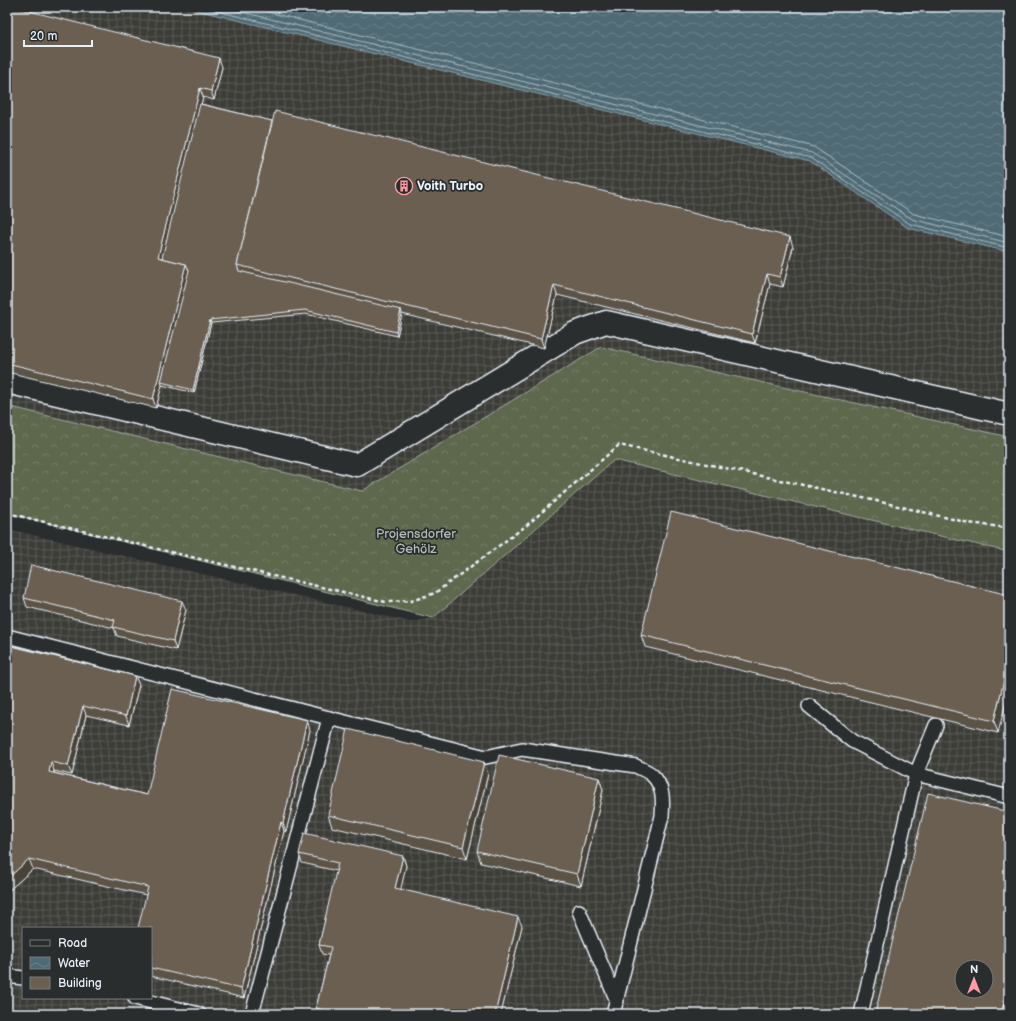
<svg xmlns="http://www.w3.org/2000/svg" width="1016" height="1021" viewBox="0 0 1016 1021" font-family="'Balsamiq Sans',sans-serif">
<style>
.industrial{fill:url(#industrial-grid);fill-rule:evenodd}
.forest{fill:url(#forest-crowns);stroke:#a2aca3}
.water{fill:url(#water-waves);stroke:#8ca0a9}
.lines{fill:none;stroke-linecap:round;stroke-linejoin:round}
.shore{stroke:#abbbc3;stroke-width:1}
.service-casing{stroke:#e8f1f8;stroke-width:16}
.minor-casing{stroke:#e8f1f8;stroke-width:25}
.path{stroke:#e8f1f8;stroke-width:2.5;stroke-dasharray:4 3;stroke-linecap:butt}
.service{stroke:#2a2d2e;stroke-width:13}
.minor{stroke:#2a2d2e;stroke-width:22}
.wall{fill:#5b5246;stroke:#e8f1f8}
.shaded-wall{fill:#4a4239;stroke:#e8f1f8}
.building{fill:#6a5f51;stroke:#e8f1f8;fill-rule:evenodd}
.labels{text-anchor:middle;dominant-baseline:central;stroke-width:3.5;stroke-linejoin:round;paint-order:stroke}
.poi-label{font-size:13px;font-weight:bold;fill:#e8f1f8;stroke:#2a2d2e;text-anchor:start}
.park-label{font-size:13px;fill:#b0bab4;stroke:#2a2d2e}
</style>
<defs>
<pattern id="industrial-grid" width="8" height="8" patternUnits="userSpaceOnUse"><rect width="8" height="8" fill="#3d3c38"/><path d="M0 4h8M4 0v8" fill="none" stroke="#595956"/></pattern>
<pattern id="forest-crowns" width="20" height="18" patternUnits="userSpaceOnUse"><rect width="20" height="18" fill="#5d674e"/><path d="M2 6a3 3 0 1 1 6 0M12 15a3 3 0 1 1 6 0" fill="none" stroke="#747d68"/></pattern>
<pattern id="water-waves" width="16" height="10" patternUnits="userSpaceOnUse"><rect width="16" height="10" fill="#4f6a74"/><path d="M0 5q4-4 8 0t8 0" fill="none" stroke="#688089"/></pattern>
</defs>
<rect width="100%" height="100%" fill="#2a2d2e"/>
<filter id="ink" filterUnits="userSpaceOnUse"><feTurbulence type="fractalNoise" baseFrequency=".025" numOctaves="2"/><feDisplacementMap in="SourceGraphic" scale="8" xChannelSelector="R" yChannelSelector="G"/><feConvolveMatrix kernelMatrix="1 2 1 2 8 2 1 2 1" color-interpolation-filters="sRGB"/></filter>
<g filter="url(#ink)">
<!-- industrial -->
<g class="industrial">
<polygon points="7,7 184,7 810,161 908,228 1009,253 1009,437 601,347 362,492 7,406"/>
<path d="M 614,460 L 1009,552 L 1009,1014 L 7,1014 L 7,529 L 411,622 L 433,618 ZM 23,928 L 151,928 L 151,998 L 23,998 ZM 962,967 L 986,967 L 986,991 L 962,991 Z"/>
</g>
<!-- forest -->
<polygon class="forest" points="601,347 1009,437 1009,552 614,460 433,618 7,513 7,406 362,491"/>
<!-- water -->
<polygon class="water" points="184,7 1009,7 1009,252 908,228 810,161"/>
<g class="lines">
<!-- shore -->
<g class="shore">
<polyline points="201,7 811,158 910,224 1009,248"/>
<polyline points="222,7 812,153 912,219 1009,243"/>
<polyline points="247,7 814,147 914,214 1009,237"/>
</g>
<defs>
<g id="service">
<polyline points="7,636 329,718 252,1014"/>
<polyline points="809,706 852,741 916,774 1009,797"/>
<path d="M 329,718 L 486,757 L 522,749 L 636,766 C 641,769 648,771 652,775 C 664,786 663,802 662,816 L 613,1014"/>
<polyline points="579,911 617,1001"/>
<polyline points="7,976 23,978"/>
<polyline points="135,998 199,1014"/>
<polyline points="861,1014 916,774 936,725"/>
</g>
<polyline id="minor" points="7,382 357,465 575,333 606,322 1009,414"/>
</defs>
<!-- service casing -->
<use href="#service" class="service-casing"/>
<!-- minor casing -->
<use href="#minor" class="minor-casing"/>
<!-- path -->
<polyline class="path" points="7,513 204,560 386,602 411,601 435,593 527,525 619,445 881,502 969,523 1009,528"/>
<!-- service -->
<use href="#service" class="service"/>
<!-- minor -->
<use href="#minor" class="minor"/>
</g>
<!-- wall -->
<g class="wall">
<polygon points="7,7 222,67 214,100 203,97 201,104 793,247 783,287 770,284 755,343 557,295 544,348 402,314 397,336 306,314 211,323 194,393 162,385 156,408 7,372"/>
<polygon points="1009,595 998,733 645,647 641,635"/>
<polygon points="24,598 186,610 176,650 117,636 114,628 27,607"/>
<polygon points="7,645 135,676 139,685 129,725 86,715 72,775 54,771 54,773 147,795 310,730 286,832 284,831 244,998 151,976 151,928 146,895 33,869 7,892"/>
<polygon points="488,774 467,859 332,827 328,815"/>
<polygon points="599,778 603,790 581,886 481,863 477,851"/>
<polygon points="1009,812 1009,1013 1007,1012 875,1014"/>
<polygon points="299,854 403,856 406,866 400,889 522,926 501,1014 318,1014 316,1008 329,955 322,954 319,945 337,871 302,863"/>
</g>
<!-- shaded-wall -->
<g class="shaded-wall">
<polygon points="219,58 222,67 214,100 211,91"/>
<polygon points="200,88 203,97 162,263 158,257"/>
<polygon points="790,237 793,247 783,287 780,277"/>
<polygon points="186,264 190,273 161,382 162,385 156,408 153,399"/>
<polygon points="767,274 770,284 755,343 752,334"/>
<polygon points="554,285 557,295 544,348 541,339"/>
<polygon points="401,310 402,314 397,336 396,332"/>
<polygon points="210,320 211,323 194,393 193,390"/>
<polygon points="182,601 186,610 176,650 173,641"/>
<polygon points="1009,660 1009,690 998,733 994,721"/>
<polygon points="135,676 139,685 129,725 126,716"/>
<polygon points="83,706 86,715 72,775 68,766"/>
<polygon points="307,720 310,730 286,832 283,823"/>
<polygon points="51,762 54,771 52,781 49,772"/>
<polygon points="484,762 488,774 467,859 463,847"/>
<polygon points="599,778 603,790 581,886 577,874"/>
<polygon points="281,822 284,831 244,998 241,989"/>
<polygon points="403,856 406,866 399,897 395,888"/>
<polygon points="29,859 33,869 7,892 7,879"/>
<polygon points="518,917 522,926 501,1014 495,1014"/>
<polygon points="1004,1003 1007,1012 1007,1014 1001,1014"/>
</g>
<!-- building -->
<g class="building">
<polygon points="7,7 13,7 219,58 211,91 200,88 158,257 186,264 153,399 7,363"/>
<polygon points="200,104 272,121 237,265 239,271 401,310 396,332 305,310 210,320 193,390 161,382 189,270 186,264 162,258"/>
<polygon points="275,111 790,237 780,277 767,274 752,334 554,285 541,339 237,265"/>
<polygon points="671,512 1009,595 1009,660 994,721 641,635"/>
<polygon points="31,565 182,601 173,641 113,627 115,620 24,598"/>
<polygon points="7,645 135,676 126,716 83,706 68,766 51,762 49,772 147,795 172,689 307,720 283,823 281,822 241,989 151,968 151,928 138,928 148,887 29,859 7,879"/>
<polygon points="348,729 484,762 463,847 328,815"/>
<polygon points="499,755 599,778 577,874 477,851"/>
<path d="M 928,793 L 1009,812 L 1009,1005 L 1004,1003 L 1001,1014 L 875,1014 ZM 962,967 L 986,967 L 986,991 L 962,991 Z"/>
<polygon points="304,833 403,856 395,888 518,917 495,1014 340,1014 316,1008 331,947 319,945 338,863 299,854"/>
</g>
</g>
<!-- icons -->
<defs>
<symbol id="building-ring" viewBox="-11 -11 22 22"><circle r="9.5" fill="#2a2d2e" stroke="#ff9aa2" stroke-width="1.5"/><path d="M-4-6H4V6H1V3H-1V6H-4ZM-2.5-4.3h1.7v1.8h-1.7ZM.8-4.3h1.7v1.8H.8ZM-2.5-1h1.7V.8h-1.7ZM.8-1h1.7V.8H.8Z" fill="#ff9aa2"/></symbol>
</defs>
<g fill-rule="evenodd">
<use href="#building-ring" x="394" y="176" width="20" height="20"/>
</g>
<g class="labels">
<!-- poi labels -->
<g class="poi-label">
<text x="417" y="186">Voith Turbo</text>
</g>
<!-- park labels -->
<g class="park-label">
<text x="416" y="534">Projensdorfer<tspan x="416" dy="15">Gehölz</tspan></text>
</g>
</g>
<!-- margin -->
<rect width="1016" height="1021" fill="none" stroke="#2a2d2e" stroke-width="24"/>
<rect x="12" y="12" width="992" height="997" fill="none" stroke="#e8f1f8" stroke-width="1.5" filter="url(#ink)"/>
<!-- legend -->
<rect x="22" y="927" width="130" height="72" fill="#2a2d2e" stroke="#767b7f"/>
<rect x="30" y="940" width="20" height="6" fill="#2a2d2e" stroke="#767b7f"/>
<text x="58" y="947" font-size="12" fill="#e8f1f8">Road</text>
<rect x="30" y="957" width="20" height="12" fill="url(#water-waves)" stroke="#767b7f"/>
<text x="58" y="967" font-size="12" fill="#e8f1f8">Water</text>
<rect x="30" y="977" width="20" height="12" fill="#6a5f51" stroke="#767b7f"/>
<text x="58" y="987" font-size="12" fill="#e8f1f8">Building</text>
<!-- north arrow -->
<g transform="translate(974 979)"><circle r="19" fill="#2a2d2e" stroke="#767b7f"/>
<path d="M0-3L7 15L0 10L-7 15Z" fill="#ff9aa2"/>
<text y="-6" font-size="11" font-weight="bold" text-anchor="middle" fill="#e8f1f8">N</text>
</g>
<!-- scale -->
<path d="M24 40v6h68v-6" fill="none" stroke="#e8f1f8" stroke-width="2"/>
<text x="30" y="40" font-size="12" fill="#e8f1f8" stroke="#2a2d2e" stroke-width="3" paint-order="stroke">20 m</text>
</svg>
